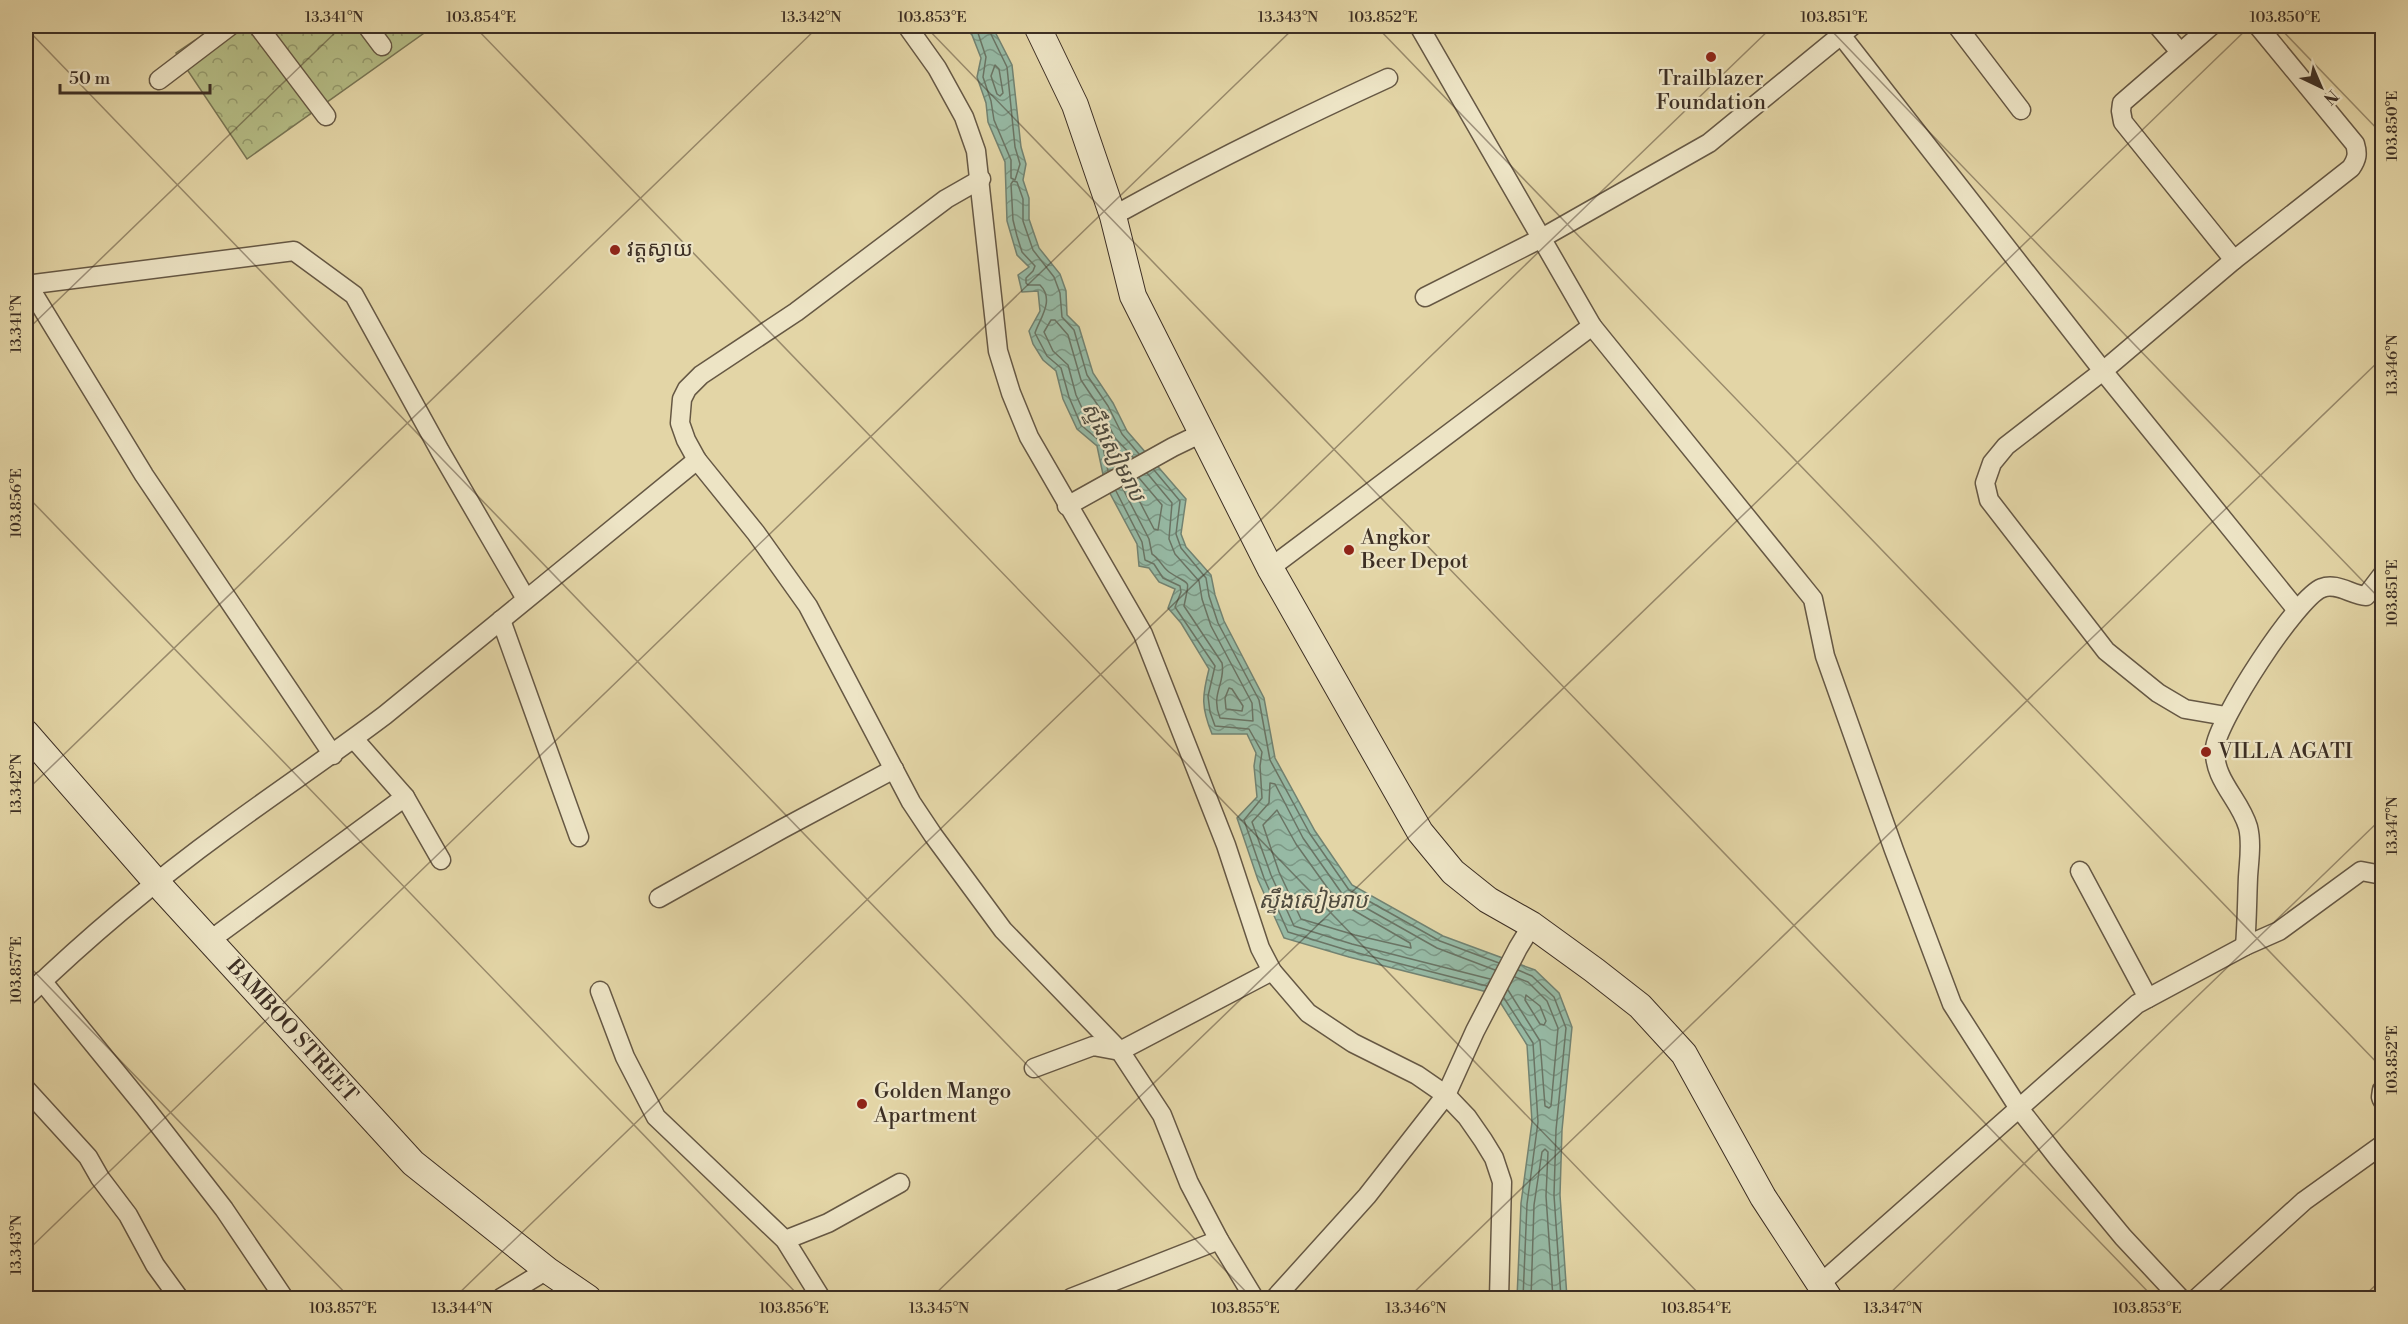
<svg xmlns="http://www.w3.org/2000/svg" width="2408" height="1324" viewBox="0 0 2408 1324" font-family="'Libre Bodoni','Noto Sans Khmer',serif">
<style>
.park{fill:url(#park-crowns);stroke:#797655;stroke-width:1.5}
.water{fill:url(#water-waves);stroke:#728271;stroke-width:1.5}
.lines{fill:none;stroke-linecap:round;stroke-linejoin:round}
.shore{stroke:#6a7464;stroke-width:1.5}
.street-casing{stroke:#665844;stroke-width:21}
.secondary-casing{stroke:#3d2f24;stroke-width:28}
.street{stroke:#ede4c5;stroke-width:18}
.secondary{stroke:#ede4c5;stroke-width:26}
.ticks{fill:none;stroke:#3d2f24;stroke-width:1.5;stroke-opacity:0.45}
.poi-dot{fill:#8f2418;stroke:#ede4c5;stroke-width:2}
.labels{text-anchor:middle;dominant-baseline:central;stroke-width:4.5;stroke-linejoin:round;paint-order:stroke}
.poi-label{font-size:21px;fill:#3d2f24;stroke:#ede4c5;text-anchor:start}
.street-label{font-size:21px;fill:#3d2f24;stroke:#ede4c5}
.water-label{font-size:22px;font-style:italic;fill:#4f4b3e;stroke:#ede4c5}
.neatline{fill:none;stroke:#3d2f24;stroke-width:2}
.ticks-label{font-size:15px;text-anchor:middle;fill:#3d2f24}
</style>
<defs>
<pattern id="park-crowns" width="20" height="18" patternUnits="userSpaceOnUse" patternTransform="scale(1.5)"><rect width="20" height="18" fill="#b5bd86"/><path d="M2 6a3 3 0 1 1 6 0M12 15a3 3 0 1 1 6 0" fill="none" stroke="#949a6d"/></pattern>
<pattern id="water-waves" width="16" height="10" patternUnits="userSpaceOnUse" patternTransform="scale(1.5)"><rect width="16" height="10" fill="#96b9a4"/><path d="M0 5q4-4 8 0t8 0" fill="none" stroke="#7c9785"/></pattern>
</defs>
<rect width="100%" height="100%" fill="#e3d5a6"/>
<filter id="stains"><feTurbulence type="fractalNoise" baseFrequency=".00333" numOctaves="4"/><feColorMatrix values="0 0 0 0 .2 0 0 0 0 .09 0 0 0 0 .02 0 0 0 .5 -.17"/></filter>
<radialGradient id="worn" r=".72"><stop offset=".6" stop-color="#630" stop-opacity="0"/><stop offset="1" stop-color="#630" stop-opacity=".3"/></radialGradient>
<!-- park -->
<polygon class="park" points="216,26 434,26 247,159 176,53"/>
<!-- water -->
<path class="water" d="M 964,26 L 992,26 L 1012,65 L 1021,147 L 1026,164 L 1023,180 L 1029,198 L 1029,219 L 1039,248 L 1060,274 L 1066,291 L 1067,315 L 1079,327 L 1093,373 L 1113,403 L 1127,431 L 1186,499 L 1181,534 L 1186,547 L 1211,575 L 1215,595 L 1224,621 L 1264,698 L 1275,758 L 1315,831 L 1352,885 L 1443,936 L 1535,970 L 1559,993 L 1572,1027 L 1562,1130 L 1560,1195 L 1567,1298 L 1517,1298 L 1521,1203 L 1532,1122 L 1527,1045 L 1495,994 L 1349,957 L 1284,938 L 1258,880 L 1237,818 L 1257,797 L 1254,766 L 1256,753 L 1247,734 L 1212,734 C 1201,707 1202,696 1209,669 L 1181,623 L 1168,608 L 1175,589 L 1159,582 L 1149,568 L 1139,566 L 1137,544 L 1105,484 L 1097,446 L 1077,429 L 1063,399 L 1056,371 L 1043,360 L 1033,344 L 1029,331 L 1040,311 L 1038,291 L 1022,292 L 1018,275 L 1029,267 L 1017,255 L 1007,221 L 1005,162 L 988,122 L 986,103 L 977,77 L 981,58 L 972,35 Z"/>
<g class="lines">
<!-- shore -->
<g class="shore">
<polyline points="972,26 978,33 986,57 983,77 991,101 994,120 1011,160 1011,178 1015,180 1020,164 1015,147 1007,67 987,26"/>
<polygon points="995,65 999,69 1003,93 1000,96 997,94 991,76"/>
<polyline points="1115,467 1109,440 1088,421 1076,395 1068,365 1053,351 1044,332 1051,320 1055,320 1068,335 1081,380 1101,410 1115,438 1133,457"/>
<polyline points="1154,470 1180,501 1176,534 1181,548 1206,578 1209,596 1218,623 1259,700 1270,760 1310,834 1349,890 1440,941 1499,963"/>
<path d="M 1108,471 L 1102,443 L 1081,425 L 1069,397 L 1061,368 L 1047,356 L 1035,333 C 1040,318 1055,300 1040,285 L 1028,285 L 1026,283 L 1026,278 L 1033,271 L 1035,266 L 1022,252 L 1017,236 L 1013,220 L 1011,184 L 1013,181 L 1017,182 L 1023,199 L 1023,221 L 1033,250 L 1054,277 L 1060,293 L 1062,317 L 1074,330 L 1087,375 L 1108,406 L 1122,434 L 1139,454"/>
<polyline points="1130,483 1154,529 1158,530 1162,505 1139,478"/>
<path d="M 1122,487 L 1149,539 L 1152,554 C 1160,559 1162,567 1169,572 C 1191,587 1190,576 1184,606 L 1222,663 C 1226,683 1210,694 1220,718 L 1253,721 L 1252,703 L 1211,626 L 1202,599 L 1199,581 L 1175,554 L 1169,539 L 1172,503 L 1147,473"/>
<polyline points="1116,491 1142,542 1145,560 1154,564 1163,578 1180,586 1181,592 1175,607 1215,666 1208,696 1210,712 1215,726 1249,729 1262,752 1260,766 1262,798 1244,820 1264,878 1288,932 1350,951 1487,986"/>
<polygon points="1229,688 1232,689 1243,706 1242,711 1226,709 1225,698"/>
<polygon points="1277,810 1296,844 1336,900 1410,943 1411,948 1355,935 1301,919 1279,872 1263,825"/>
<polyline points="1518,970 1532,976 1554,997 1566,1028 1556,1130 1554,1195 1561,1298"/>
<polyline points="1490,979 1352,944 1294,926 1271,875 1252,822 1269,803 1270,783 1275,784 1303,838 1343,895 1437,948 1495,970"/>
<polyline points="1508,990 1540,1041 1545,1106 1549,1108 1551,1106 1558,1028 1547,1001 1528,982 1515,977"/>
<polygon points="1526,995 1540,1006 1546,1021 1544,1025 1540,1024 1525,1000"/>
<polyline points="1504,998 1533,1043 1538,1122 1527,1204 1523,1298"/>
<polyline points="1531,1298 1534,1205 1542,1152 1545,1149 1548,1152 1546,1196 1553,1298"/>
</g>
<defs>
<g id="street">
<polyline points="258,26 326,116"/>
<polyline points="367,26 382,46"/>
<polyline points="907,26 937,68 964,117 976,151 998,351 1011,393 1029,437 1143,634 1226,845 1260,948 1272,971 1308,1013 1353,1043 1417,1075 1446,1095 1467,1117 1483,1140 1494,1158 1502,1182 1499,1298"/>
<polyline points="1419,26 1592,326 1813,599 1825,656 1894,850 1952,1004 2018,1107 2057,1157 2123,1237 2180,1298"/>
<polyline points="1957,26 2021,110"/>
<polyline points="2158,26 2180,52"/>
<polyline points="2211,26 2122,103 2121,111 2123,122 2234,260"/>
<polyline points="1841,35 2103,371 2296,609"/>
<polyline points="159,80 230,26"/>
<polyline points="981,179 946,199 796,312 701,375 687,389 682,399 680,423 686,440 697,460 756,533 808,606 911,802 933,835 1003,930 1120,1051 1162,1115 1189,1183 1219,1240 1254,1298"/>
<path d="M 1113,216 C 1203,166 1294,121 1388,78"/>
<polyline points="26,285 294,251 354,295 440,451 526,599"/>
<polyline points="28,285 144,475 333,755"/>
<polyline points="1425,297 1540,239 1709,143 1852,26"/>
<polyline points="1067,506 1173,447 1202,433"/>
<polyline points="1270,568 1592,326"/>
<polyline points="501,620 579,837"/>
<path d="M 2226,716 L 2185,709 L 2158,693 L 2106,651 L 1989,500 L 1985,483 L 1992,463 L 2006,446 L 2103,371 L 2234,260 L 2351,168 C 2357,159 2358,154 2355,144 L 2258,26"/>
<polyline points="354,739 405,797 441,860"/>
<polyline points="2080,871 2148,998"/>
<polyline points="659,898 782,829 894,769"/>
<polyline points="209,941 405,797"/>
<path d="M 2245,946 C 2247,923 2247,900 2248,877 C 2249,861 2252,843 2248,827 C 2240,799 2213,780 2215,748 C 2217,721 2297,597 2322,588 C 2336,582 2352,595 2366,596 L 2382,575"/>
<polyline points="42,981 144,1106 224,1209 284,1298"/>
<polyline points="600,991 625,1057 656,1117 785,1240 821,1298"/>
<path d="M 26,997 C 88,937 155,881 225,830 C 278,791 332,755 385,715 L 697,460"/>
<polyline points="1034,1068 1093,1046 1120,1051 1272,971"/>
<polyline points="26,1089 88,1157 100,1178 128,1215 155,1265 179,1298"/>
<polyline points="2382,1090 2381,1097 2382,1100"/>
<polyline points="785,1240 828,1223 900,1183"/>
<polyline points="1820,1284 2137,1004 2245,946 2279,931 2361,871 2382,875"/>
<polyline points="501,1298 547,1270"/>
<polyline points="1071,1298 1219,1240"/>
<polyline points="1275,1298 1367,1196 1446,1095 1475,1031 1518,948 1532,925"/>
<polyline points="2197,1298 2304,1201 2382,1145"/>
</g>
<g id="secondary">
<polyline points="1037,26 1075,105 1113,216 1133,296 1270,568 1420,832 1453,872 1488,900 1532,925 1594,970 1640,1006 1684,1054 1763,1197 1829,1298"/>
<polyline points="26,733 157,883 413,1163 547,1270 588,1298"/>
</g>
</defs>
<!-- street casing -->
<use href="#street" class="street-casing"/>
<!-- secondary casing -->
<use href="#secondary" class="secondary-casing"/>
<!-- street -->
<use href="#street" class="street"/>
<!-- secondary -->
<use href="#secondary" class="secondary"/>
</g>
<!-- ticks -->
<path class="ticks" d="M 474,26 L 1703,1298M 925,26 L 2154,1298M 1376,26 L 2382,1068M 1827,26 L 2382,601M 2278,26 L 2382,134M 26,28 L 1252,1298M 26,331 L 342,26M 26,495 L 801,1298M 26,791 L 819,26M 26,963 L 350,1298M 26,1252 L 1296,26M 454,1298 L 1773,26M 931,1298 L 2250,26M 1408,1298 L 2382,358M 1885,1298 L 2382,818M 2362,1298 L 2382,1279"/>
<!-- markers -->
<g class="poi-dot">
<circle cx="1711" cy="57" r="6"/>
<circle cx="615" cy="250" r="6"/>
<circle cx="1349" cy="550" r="6"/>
<circle cx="2206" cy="752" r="6"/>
<circle cx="862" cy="1104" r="6"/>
</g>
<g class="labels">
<!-- poi labels -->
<g class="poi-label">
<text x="1711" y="79" text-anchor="middle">Trailblazer<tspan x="1711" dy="24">Foundation</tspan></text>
<text x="627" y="250">វត្តស្វាយ</text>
<text x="1361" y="538">Angkor<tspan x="1361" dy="24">Beer Depot</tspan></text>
<text x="2218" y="752">VILLA AGATI</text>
<text x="874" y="1092">Golden Mango<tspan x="874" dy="24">Apartment</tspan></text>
</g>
<!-- street labels -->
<g class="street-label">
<text transform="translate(292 1031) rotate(48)">BAMBOO STREET</text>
</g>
<!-- water labels -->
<g class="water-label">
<text transform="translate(1113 452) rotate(62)">ស្ទឹងសៀមរាប</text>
<text x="1313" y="901">ស្ទឹងសៀមរាប</text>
</g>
</g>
<!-- margin -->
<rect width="2408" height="1324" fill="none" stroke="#e3d5a6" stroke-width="66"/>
<!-- north arrow -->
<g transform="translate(2321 87) rotate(136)" stroke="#ede4c5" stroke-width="4.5" paint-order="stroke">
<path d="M0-4.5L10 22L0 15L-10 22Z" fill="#3d2f24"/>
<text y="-9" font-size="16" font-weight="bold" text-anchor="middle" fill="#3d2f24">N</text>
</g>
<!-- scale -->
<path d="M60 84v9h150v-9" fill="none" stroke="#3d2f24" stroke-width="3"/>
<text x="69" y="84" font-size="18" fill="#3d2f24" stroke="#ede4c5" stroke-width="4.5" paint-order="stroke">50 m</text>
<rect x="33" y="33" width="2342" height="1258" class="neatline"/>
<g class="ticks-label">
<text x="334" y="22">13.341°N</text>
<text x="481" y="22">103.854°E</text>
<text x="811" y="22">13.342°N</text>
<text x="932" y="22">103.853°E</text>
<text x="1288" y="22">13.343°N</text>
<text x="1383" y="22">103.852°E</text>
<text x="1834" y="22">103.851°E</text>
<text x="2285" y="22">103.850°E</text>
<text transform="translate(2392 126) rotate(-90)" y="5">103.850°E</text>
<text transform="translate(16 324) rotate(-90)" y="5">13.341°N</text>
<text transform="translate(2392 365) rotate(-90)" y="5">13.346°N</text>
<text transform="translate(16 503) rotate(-90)" y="5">103.856°E</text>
<text transform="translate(2392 593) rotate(-90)" y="5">103.851°E</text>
<text transform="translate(16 784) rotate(-90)" y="5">13.342°N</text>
<text transform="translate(2392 826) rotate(-90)" y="5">13.347°N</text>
<text transform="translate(16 970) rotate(-90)" y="5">103.857°E</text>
<text transform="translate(2392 1060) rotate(-90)" y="5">103.852°E</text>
<text transform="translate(16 1245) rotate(-90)" y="5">13.343°N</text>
<text x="343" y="1313">103.857°E</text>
<text x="462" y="1313">13.344°N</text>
<text x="794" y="1313">103.856°E</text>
<text x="939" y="1313">13.345°N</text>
<text x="1245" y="1313">103.855°E</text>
<text x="1416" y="1313">13.346°N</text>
<text x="1696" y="1313">103.854°E</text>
<text x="1893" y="1313">13.347°N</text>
<text x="2147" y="1313">103.853°E</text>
</g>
<rect width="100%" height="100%" filter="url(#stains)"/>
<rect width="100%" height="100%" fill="url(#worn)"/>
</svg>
